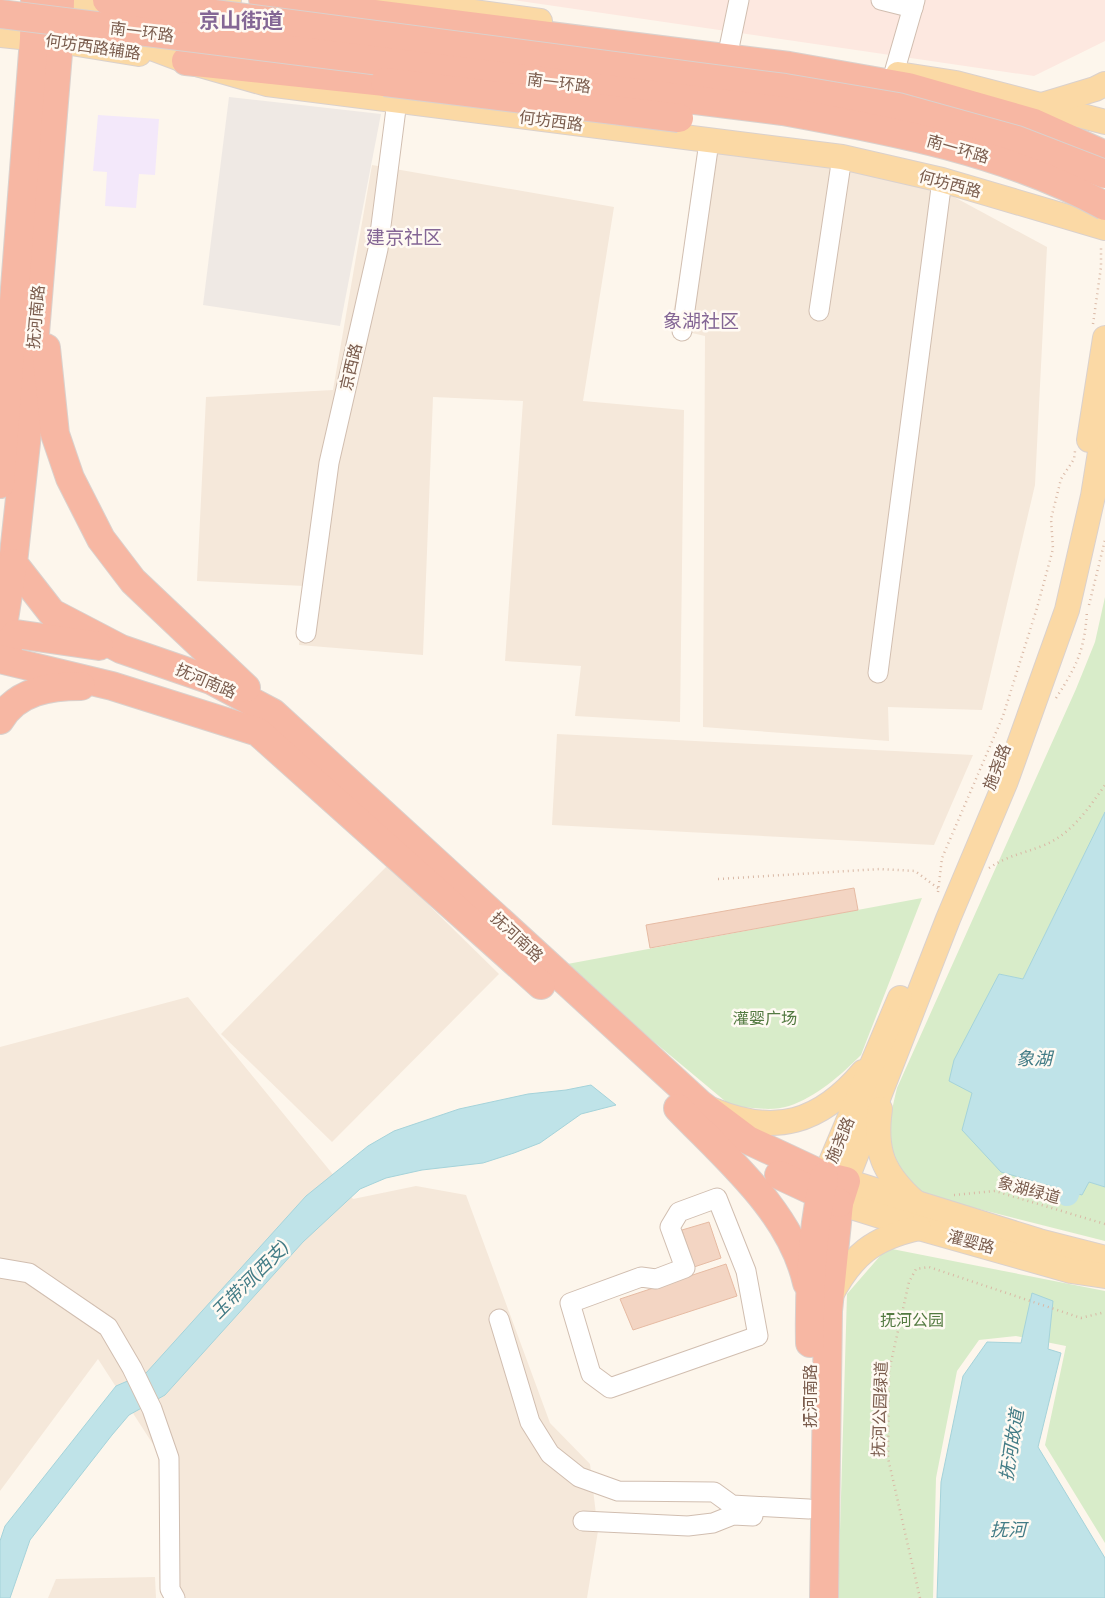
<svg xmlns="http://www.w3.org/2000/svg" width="1105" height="1598" viewBox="0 0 1105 1598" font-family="'Fira Sans Condensed','Noto Sans SC',sans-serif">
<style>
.residential{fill:#f5e8da}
.commercial{fill:#fde8e0}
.industrial{fill:#efe9e4}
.education{fill:#f3e8fa}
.green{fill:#d8ecc9}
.water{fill:#bfe3e8;stroke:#a5d3da}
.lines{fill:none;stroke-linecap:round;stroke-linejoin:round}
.river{stroke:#bfe3e8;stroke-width:24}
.building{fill:#f3d5c3;stroke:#e6bba3}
.minor-casing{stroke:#d1beb0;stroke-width:21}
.major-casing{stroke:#dad1cd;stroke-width:26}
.highway-casing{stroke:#dad1cd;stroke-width:30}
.path{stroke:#d9b8a5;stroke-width:2.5;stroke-dasharray:1 4;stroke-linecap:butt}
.minor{stroke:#fff;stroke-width:19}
.major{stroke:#fbd9a5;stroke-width:24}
.highway{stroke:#f7b7a3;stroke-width:28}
.highway-bridge-casing{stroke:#dad1cd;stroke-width:30;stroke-linecap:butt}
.highway-bridge{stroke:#f7b7a3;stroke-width:28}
.labels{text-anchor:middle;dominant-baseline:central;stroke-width:5;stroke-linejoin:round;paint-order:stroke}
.street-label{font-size:16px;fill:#7a5c4d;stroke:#fffaf3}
.park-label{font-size:16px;fill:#537a41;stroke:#fffaf3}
.water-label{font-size:18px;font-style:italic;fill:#437c86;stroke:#fffaf3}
.quarter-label{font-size:19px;fill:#846695;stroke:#fffaf3}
.district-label{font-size:21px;font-weight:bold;fill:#846695;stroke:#fffaf3}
</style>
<rect width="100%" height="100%" fill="#fdf6ec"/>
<!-- residential -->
<g class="residential">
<polygon points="706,144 930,184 1047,247 1035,485 982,710 888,707 889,741 703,727 705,336 670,328"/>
<polygon points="372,165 614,207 583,401 684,410 680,722 575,716 581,666 505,661 523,401 433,397 423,655 299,645 305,586 197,581 206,397 333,390"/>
<polygon points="557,734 973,755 934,845 552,825"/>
<polygon points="388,865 499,974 332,1142 221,1034"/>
<polygon points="188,997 353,1199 416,1186 466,1195 550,1423 590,1464 598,1531 587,1598 167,1598 158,1452 98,1359 0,1491 0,1047"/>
<polygon points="155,1577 156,1598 48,1598 56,1579"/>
</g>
<!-- commercial -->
<polygon class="commercial" points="513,0 1105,0 1105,41 1034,76"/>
<!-- industrial -->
<polygon class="industrial" points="229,97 381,114 340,326 203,305"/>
<!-- education -->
<polygon class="education" points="98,115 159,119 155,175 139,174 136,208 105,206 107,172 93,171"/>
<!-- green -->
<g class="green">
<path d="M 1105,597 L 1105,812 L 1023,979 L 999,974 L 972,1093 L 1054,1186 L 1082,1195 L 1089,1182 L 1105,1187 L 1105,1241 L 920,1194 C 914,1188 905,1182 901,1175 C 883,1147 890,1117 897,1088 L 1076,689 L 1095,642 Z"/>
<path d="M 922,898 L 861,1055 C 841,1075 816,1097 789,1106 C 771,1112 749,1107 731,1106 L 562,965 Z"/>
<polygon points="887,1248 1105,1291 1105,1543 1045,1445 1066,1346 1016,1336 979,1340 957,1371 936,1478 933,1598 838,1598 847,1294"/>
</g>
<!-- water -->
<g class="water">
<polygon points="1105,812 1105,1187 1089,1182 1082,1195 1001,1172 962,1130 972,1093 949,1081 954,1060 999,974 1023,979"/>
<polygon points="591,1085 616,1105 581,1114 540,1143 514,1153 483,1163 422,1170 386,1178 360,1189 303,1242 165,1395 129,1415 112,1435 30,1540 10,1598 0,1598 0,1541 5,1526 116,1386 146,1373 306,1196 368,1146 394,1131 459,1109 528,1094 566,1090"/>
<polygon points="1032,1293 1053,1301 1048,1349 1061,1353 1038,1447 1105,1558 1105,1598 937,1598 941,1482 963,1376 987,1342 1021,1343"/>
</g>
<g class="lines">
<!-- river -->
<polyline class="river" points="1067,1194 1068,1191"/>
</g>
<!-- building -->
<g class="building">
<polygon points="854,888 858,910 650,948 646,925"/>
<polygon points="709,1222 721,1258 694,1267 682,1230"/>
<polygon points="726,1264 737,1296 633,1330 620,1299"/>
</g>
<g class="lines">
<defs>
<g id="minor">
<polyline points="881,0 913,8"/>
<polyline points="729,48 739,0"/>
<polyline points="894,73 915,0"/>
<polyline points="819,311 842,157"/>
<polyline points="682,331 709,142"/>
<polyline points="306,633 329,463 378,249 397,101"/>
<polyline points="878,673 942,180"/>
<polygon points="717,1198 746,1271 758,1336 610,1388 591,1374 570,1303 641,1277 656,1279 685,1268 670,1227 679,1212"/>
<polyline points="0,1268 29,1273 108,1327 132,1368 152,1409 169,1458 170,1589 175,1598"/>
<polyline points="499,1319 530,1422 550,1454 579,1477 618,1491 714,1492 732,1505 809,1509"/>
<polyline points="583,1521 688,1526 713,1523 733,1515 753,1516"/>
</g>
<g id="major">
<polyline points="183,1 229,0"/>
<polyline points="41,2 59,5 125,3"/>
<polyline points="382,4 430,6 540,21"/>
<polyline points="0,35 59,41 139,54"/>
<polyline points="117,35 186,61 267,84 842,157 942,180 1105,228"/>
<polyline points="898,74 956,83 1105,122"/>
<polyline points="1042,105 1095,89 1105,84"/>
<polyline points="1105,421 1093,496 1067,610 1006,781 948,919 846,1181 1039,1241 1105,1258"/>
<polyline points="1089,440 1105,338"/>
<path d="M 880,1109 C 874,1151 883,1173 914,1201"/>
<path d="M 713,1110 C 775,1136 820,1123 863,1072"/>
<polyline points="825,1176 900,998"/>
<polyline points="839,1203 919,1228 1071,1271 1105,1276"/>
<path d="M 830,1297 C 852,1255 873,1238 919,1228"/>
</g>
<g id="highway">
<polyline points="60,0 59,41 26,443 13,563 52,613 121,649 211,680 273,713 700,1104 748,1140 825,1176 846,1181 839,1203 828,1311 824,1598"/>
<polyline points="263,0 789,66 908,87 1034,123 1105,155"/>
<polyline points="186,61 385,82"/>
<polyline points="46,348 55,434 70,478 101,539 133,581 246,688"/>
<polyline points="0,484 34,39 35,0"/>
<polyline points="0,644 13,563"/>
<polyline points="0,655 16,634 99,646"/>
<polyline points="0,659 112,686 258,732 541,985"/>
<path d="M 0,720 C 17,691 50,686 81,686"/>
<path d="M 678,1108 C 727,1159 791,1212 807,1283"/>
<polyline points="779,1175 839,1203"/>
<path d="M 810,1343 C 809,1288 812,1231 824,1177"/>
</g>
</defs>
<!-- minor casing -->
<use href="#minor" class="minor-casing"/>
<!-- major casing -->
<use href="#major" class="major-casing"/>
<!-- highway casing -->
<use href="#highway" class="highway-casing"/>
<!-- path -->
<g class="path">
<polyline points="1093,324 1101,267 1101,245"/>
<polyline points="1089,605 1105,540"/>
<path d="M 1056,698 C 1077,666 1085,649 1087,610"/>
<path d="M 989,868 C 1009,855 1022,854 1042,846 C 1071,835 1088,809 1105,785"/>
<polyline points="718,879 880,869 915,871 939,889"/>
<polyline points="938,892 942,858 1003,716 1037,608 1053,549 1051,519 1061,479 1074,459 1075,451"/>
<polyline points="954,1195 995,1191 1105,1224"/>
<polyline points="920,1598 888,1458 889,1371 909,1282 916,1269 929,1267 1081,1318 1105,1312"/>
</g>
<!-- minor -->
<use href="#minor" class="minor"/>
<!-- major -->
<use href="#major" class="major"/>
<!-- highway -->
<use href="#highway" class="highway"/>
<defs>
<g id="highway-bridge">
<polyline points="107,0 785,88 898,107 1017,140 1105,174"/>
<path d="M 0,14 L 783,111 C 893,131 1006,152 1105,206"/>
<polyline points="385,82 679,118"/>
</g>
</defs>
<!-- highway-bridge casing -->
<use href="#highway-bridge" class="highway-bridge-casing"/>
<!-- highway-bridge -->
<use href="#highway-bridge" class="highway-bridge"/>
</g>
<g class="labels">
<!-- street labels -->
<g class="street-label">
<text transform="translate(142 32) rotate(7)">南一环路</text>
<text transform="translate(93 47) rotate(8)">何坊西路辅路</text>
<text transform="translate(559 83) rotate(7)">南一环路</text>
<text transform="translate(551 121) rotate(7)">何坊西路</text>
<text transform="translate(958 149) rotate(16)">南一环路</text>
<text transform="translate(950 184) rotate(15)">何坊西路</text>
<text transform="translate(36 317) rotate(-85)">抚河南路</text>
<text transform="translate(351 367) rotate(-77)">京西路</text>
<text transform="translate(206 681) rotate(23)">抚河南路</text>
<text transform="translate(997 767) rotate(-69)">施尧路</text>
<text transform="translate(517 937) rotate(43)">抚河南路</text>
<text transform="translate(840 1140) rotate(-67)">施尧路</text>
<text transform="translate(1029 1190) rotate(15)">象湖绿道</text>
<text transform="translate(971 1242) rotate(15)">灌婴路</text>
<text transform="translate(810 1396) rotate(-90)">抚河南路</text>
<text transform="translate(880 1409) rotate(-88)">抚河公园绿道</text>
</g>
<!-- park labels -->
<g class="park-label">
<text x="765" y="1018">灌婴广场</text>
<text x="912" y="1320">抚河公园</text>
</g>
<!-- water labels -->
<g class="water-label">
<text x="1034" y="1059">象湖</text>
<text transform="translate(250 1280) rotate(-45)">玉带河(西支)</text>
<text transform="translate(1012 1445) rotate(-81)">抚河故道</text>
<text x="1008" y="1530">抚河</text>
</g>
<!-- quarter labels -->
<g class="quarter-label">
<text x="404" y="237">建京社区</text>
<text x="701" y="321">象湖社区</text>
</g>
<!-- district labels -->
<g class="district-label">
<text x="241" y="21">京山街道</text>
</g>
</g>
</svg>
